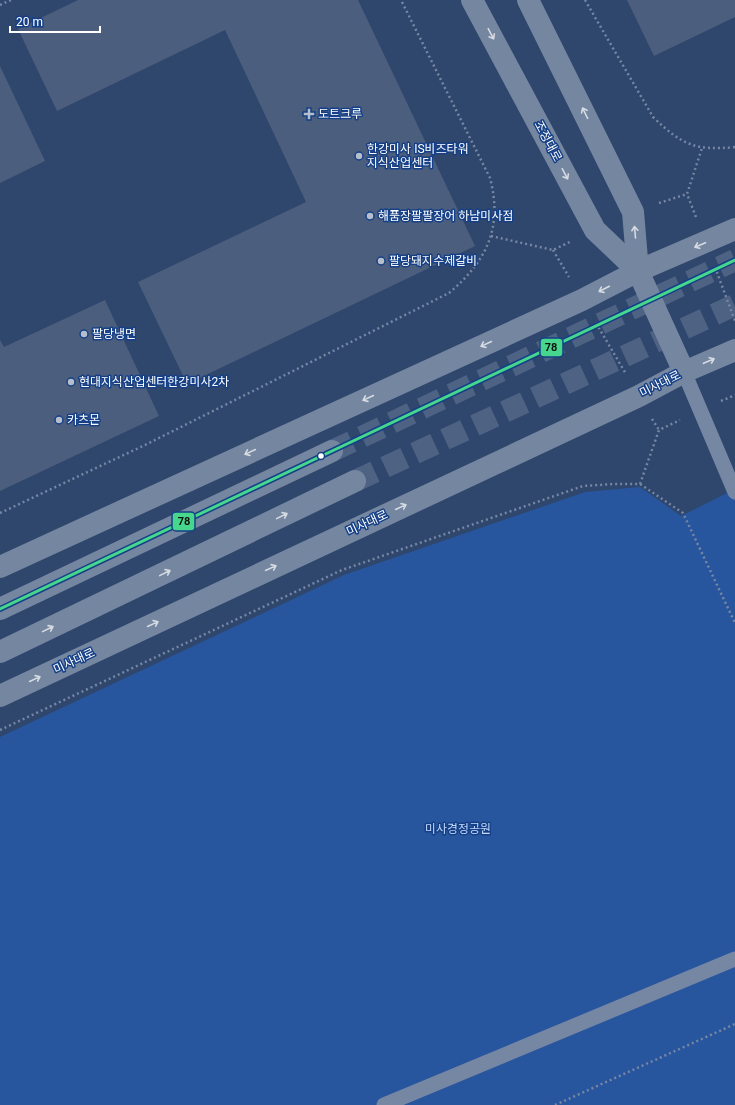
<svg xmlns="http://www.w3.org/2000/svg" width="735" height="1105" viewBox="0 0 735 1105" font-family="Roboto,'Noto Sans KR',sans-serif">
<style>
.green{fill:#28569e}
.building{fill:#4c5e7e}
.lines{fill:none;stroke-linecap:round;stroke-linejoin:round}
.primary-tunnel{stroke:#4e6283;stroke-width:22;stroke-dasharray:22 11;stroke-linecap:butt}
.path{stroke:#7687a3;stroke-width:2.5;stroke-dasharray:2 3;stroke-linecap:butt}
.lane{stroke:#7687a3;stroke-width:15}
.primary{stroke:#7586a0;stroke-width:22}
.bus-1-casing{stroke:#154087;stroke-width:6}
.bus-1{stroke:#46d78d;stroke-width:3}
.oneway{stroke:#d6dbe2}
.poi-dot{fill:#b6becc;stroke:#154087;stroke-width:1.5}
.bus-dot{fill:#fff;stroke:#154087;stroke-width:1.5}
.labels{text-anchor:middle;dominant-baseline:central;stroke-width:3;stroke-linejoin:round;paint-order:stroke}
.poi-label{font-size:12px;fill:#fff;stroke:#154087;text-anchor:start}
.street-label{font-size:12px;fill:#fff;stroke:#154087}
.park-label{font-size:12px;fill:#c0d8fb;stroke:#154087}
.line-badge{stroke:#154087;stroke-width:1.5}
.pale-badge-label{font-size:11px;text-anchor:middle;font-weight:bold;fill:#111}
</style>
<rect width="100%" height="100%" fill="#2f466d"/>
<!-- green -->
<polygon class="green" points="640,487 681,516 735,489 735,1105 0,1105 0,737 344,575 585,492"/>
<!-- building -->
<g class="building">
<polygon points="78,0 358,0 475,246 187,384 138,282 306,202 225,30 57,111 18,29"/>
<polygon points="627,0 735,0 735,17 654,56"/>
<polygon points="0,66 45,161 0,183"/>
<polygon points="105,300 159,416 0,491 0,340 4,347"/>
</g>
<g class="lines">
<!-- primary-tunnel -->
<g class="primary-tunnel">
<polyline points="332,451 735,260"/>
<polyline points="355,481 735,305"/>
</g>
<!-- path -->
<g class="path">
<path d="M 585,0 L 653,117 C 682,145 695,151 735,147"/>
<polyline points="0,5 11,0"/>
<polyline points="659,203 687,194"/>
<polyline points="696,217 687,194 702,148"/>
<polyline points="491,236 553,250 572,241"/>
<polyline points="553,250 569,277"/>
<polyline points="715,267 735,321"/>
<polyline points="596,323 626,374"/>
<polyline points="721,401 735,395"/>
<polyline points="652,419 659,430"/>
<polyline points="640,484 659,430 680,420"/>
<path d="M 0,513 L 143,446 L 449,293 C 487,261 503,227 490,178 L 401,0"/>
<polyline points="0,730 342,570 583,486 614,484 640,484 683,513 735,623"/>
<polyline points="555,1105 735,1024"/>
</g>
<!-- lane -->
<g class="lane">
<polyline points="684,372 735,492"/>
<polyline points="384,1105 735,959"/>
</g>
<!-- primary -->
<g class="primary">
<polyline points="472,0 595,230 638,271"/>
<polyline points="528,0 633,212 638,271 684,372"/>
<polyline points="0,567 582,300 638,271 735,229"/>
<polyline points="0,609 332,451"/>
<polyline points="0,652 355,481"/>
<polyline points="0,696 639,396 684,372 735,350"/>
</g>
<defs>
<polyline id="bus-1" points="0,609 332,451 735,260"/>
</defs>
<!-- bus-1 casing -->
<use href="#bus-1" class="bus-1-casing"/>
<!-- bus-1 -->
<use href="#bus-1" class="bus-1"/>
</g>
<!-- one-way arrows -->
<defs><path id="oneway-shaft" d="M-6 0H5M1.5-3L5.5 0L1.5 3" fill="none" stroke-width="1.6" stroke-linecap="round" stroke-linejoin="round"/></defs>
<g class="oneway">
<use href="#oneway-shaft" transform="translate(491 34) rotate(62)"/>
<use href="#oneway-shaft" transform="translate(585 113) rotate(-116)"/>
<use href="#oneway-shaft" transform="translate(565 174) rotate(62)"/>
<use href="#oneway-shaft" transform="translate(635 232) rotate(-95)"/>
<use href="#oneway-shaft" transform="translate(700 245) rotate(157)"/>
<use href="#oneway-shaft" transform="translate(604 289) rotate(153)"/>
<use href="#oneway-shaft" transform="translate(486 344) rotate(155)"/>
<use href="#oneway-shaft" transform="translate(709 361) rotate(-23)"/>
<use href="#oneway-shaft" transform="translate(368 398) rotate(155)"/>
<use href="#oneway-shaft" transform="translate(250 452) rotate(155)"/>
<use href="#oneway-shaft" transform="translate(401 507) rotate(-25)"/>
<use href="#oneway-shaft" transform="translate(282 516) rotate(-26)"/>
<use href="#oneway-shaft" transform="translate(271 568) rotate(-25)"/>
<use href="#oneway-shaft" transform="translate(165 573) rotate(-26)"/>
<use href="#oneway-shaft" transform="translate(153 624) rotate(-25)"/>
<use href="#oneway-shaft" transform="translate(48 629) rotate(-26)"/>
<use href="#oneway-shaft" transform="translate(35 679) rotate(-25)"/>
</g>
<!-- markers -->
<g class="poi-dot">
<path d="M307 108h4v4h4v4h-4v4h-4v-4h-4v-4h4z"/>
<circle cx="359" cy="156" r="4"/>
<circle cx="370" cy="216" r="4"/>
<circle cx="381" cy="261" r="4"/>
<circle cx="84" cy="334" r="4"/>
<circle cx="71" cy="382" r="4"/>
<circle cx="59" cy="420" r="4"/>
</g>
<circle class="bus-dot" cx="321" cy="456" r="3.5"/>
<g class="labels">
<!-- poi labels -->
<g class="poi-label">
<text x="318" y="114">도트크루</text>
<text x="367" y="149">한강미사 IS비즈타워<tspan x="367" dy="14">지식산업센터</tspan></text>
<text x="378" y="216">해품장팔팔장어 하남미사점</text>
<text x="389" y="261">팔당돼지수제갈비</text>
<text x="92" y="334">팔당냉면</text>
<text x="79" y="382">현대지식산업센터한강미사2차</text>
<text x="67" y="420">카츠몬</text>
</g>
<!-- street labels -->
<g class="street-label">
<text transform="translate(548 141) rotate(62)">조정대로</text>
<text transform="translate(660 384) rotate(-27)">미사대로</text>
<text transform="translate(367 523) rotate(-25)">미사대로</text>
<text transform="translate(74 661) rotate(-25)">미사대로</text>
</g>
<!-- park labels -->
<g class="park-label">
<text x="458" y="829">미사경정공원</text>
</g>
</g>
<g class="line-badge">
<rect x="540" y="338" width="23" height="19" rx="4" fill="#46d78d"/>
<rect x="172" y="512" width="23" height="19" rx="4" fill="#46d78d"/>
</g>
<g class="pale-badge-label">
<text x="551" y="351">78</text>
<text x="184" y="525">78</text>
</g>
<!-- scale -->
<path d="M10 26v6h90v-6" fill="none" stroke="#ffffff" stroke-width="2"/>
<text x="16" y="26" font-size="12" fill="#ffffff" stroke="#154087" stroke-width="3" paint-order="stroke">20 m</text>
</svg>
